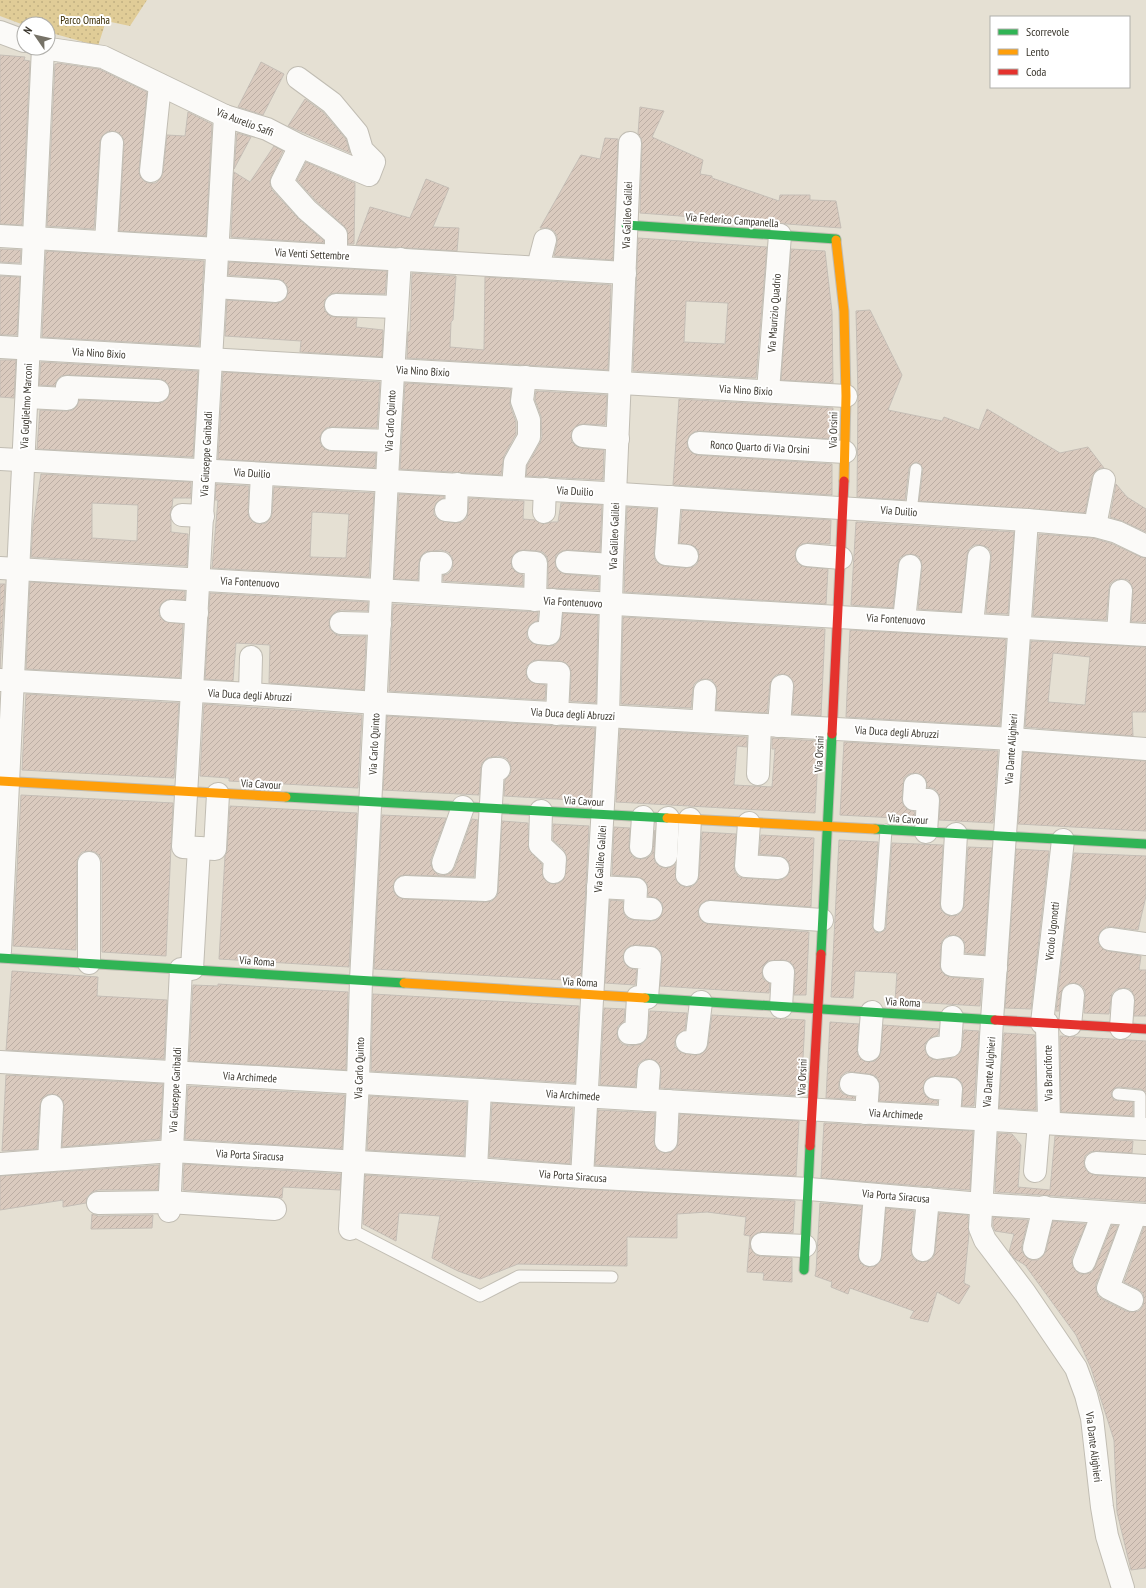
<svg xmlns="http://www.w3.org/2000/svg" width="1146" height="1588" viewBox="0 0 1146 1588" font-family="'PT Sans Narrow',sans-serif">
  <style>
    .grass { fill: url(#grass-dots) }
    .building { fill: url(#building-hatch); stroke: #c5beb6; fill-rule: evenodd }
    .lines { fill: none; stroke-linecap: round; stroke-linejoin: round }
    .lane-casing { stroke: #c1bdb3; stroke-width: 13 }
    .street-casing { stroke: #c1bdb3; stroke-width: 24 }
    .fast-casing { stroke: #c1bdb3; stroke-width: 11 }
    .slow-casing { stroke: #c1bdb3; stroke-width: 11 }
    .jam-casing { stroke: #c1bdb3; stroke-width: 11 }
    .lane { stroke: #fbfaf8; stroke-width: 11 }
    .street { stroke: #fbfaf8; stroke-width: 22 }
    .fast { stroke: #30b455; stroke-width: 9 }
    .slow { stroke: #ff9f0a; stroke-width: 9 }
    .jam { stroke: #e5322d; stroke-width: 9 }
    .labels { text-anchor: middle; stroke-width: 4; stroke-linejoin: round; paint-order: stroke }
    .park-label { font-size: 11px; fill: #382a00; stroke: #fff }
    .street-label { font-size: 11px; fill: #3a362d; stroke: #fff }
  </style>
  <defs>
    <pattern id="grass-dots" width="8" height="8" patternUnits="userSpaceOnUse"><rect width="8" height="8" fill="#e0cc97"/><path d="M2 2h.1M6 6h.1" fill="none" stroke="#c1b082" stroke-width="1.8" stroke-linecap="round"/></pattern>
    <pattern id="building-hatch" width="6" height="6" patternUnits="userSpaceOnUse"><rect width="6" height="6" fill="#dacabe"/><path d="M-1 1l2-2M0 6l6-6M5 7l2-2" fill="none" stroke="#bcaea4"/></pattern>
  </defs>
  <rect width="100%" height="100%" fill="#e5e0d3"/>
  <!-- grass -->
  <polygon class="grass" points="0,0 147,0 130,26 106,21 98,46 48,32 48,24 24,25 0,16"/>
  <!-- building -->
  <g class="building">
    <polygon points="0,55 25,57 24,60 30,61 22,225 0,224"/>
    <polygon points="261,62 284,74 263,115 238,107"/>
    <polygon points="57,63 99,69 147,92 139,170 140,176 144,181 149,183 156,183 161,178 163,172 167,135 185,136 188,112 212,124 206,236 119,231 124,144 123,138 119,133 112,131 107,132 102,136 100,142 94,229 47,226 55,64 57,64"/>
    <polygon points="305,99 323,112 346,139 350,153 288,126"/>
    <polygon points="640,107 664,111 652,137 703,160 700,174 712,176 712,178 779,201 780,195 810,195 810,200 836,201 841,228 640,213 642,144 641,138 638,134"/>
    <polygon points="237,133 251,137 234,169"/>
    <polygon points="605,138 618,139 613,260 554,256 557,243 557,236 554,231 548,228 540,228 581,155 600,159"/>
    <polygon points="274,146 283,151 271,177 270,184 272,190 298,218 324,241 324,243 231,237 234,172 250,182"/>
    <polygon points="306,162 355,183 354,244 348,244 347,230 344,226 316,201 297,180"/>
    <polygon points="426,179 449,188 433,227 459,228 457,251 356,245 370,207 410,218"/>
    <path d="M638,238L767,247L756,378L633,371ZM686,301L728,303L725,344L684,342Z"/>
    <polygon points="0,249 21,250 20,263 0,262"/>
    <polygon points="791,249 825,251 832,312 833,383 781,380"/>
    <polygon points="46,251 204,261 199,346 42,337"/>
    <polygon points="229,262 387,271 385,294 336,293 330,294 326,298 324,304 325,311 330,316 336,317 357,318 356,327 383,330 382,357 300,352 301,341 225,336 227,300 276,303 281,302 286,298 288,291 287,286 283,281 277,279 228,275"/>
    <polygon points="412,273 456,276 453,320 451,322 450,347 484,350 485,277 611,285 608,370 407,358 408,332 410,332"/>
    <polygon points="0,276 20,277 17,335 0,335"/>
    <polygon points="870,310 902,375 888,410 942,421 944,417 979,430 987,409 1060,453 1088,447 1104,468 1100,468 1095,472 1092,477 1085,513 919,501 923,469 920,464 916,462 911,465 909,468 905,500 857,497 858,396 856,311"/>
    <polygon points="0,360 16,360 14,398 0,397"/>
    <polygon points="41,362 198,371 193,457 37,449 40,410 66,411 73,410 77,406 79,400 158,403 163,402 168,398 170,391 169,386 165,381 159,379 68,375 61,376 57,380 55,386 39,385"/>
    <polygon points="223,372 380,382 377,428 332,427 326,428 322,432 320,438 321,445 325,449 331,451 376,453 375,468 218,459"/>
    <polygon points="405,383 511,389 510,405 516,422 516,434 504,456 501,475 400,469"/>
    <polygon points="536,391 607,395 605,425 584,424 578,425 573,429 571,435 572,442 576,446 582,448 604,450 603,480 526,476 527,466 540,443 542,437 541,416 535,400"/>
    <polygon points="679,399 833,408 833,439 700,431 694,432 689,436 687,443 688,448 692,453 698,455 832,464 832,495 673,485"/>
    <path d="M41,474L191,482V498H173L172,507L170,514L171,521V532L188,534L187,566L31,557L33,525ZM92,503L138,505L137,541L92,538Z"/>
    <path d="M216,484L249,486L248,511L249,517L253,522L259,524L266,523L271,518L272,513L274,487L374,493L369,577L212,568L218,500H215ZM312,512L349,514L346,558L310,557Z"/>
    <polygon points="1116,484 1127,497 1146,509 1146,532 1122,521 1110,517"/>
    <polygon points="399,494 444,496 444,498 441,499 436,503 434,509 434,515 439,520 455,523 462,522 467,518 468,511 469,498 524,501 523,519 535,520 543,524 552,522 558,522 561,503 602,505 600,552 568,550 562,551 556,555 555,562 556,567 560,572 566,574 599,577 599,590 548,588 548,563 547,557 543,552 537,551 524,550 518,551 513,555 511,561 512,568 516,572 523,575 523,586 443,581 443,575 448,574 452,570 453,563 452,557 448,552 441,550 425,552 421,556 419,563 418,580 394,579"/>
    <polygon points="627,507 657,509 654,553 655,560 659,564 664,566 686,568 692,567 697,564 699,557 698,550 694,546 679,543 682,510 831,520 830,544 808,543 802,544 797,548 795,554 796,561 800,565 806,567 828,569 826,604 624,592"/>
    <polygon points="856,522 1014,532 1008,614 986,613 991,558 991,552 987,547 980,545 974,545 969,549 967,555 961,612 918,609 922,567 921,561 918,556 911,554 905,555 900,558 898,564 893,608 851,605"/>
    <polygon points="1039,534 1093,538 1113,544 1141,557 1146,558 1146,622 1131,622 1133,592 1132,586 1128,580 1122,579 1115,580 1110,584 1109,590 1106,620 1033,616"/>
    <polygon points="30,582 185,591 185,600 166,600 161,604 159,610 160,617 164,621 183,624 180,678 26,669"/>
    <polygon points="0,584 5,584 0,668"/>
    <polygon points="210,593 368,602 368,611 341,610 335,612 331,616 329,622 330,629 335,634 341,636 366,636 364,690 269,683 270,645 236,643 233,681 205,679"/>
    <polygon points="393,604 538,612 538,621 534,622 529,626 527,632 527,638 532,643 548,646 555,645 559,641 561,635 563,613 598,615 596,703 570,701 571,674 570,668 566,663 560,661 538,660 532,661 527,666 526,672 527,678 531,682 546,685 545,700 389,691"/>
    <polygon points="623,617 825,629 821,716 792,714 794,687 793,681 789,676 783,674 776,675 772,679 770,685 767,713 716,710 717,692 716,686 712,680 705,679 699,680 694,684 693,690 691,708 621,704"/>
    <polygon points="850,630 1006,639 1000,726 846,717"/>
    <path d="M1031,641L1146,647V712H1132L1133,736L1025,727ZM1053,653L1090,657L1085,705L1048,702Z"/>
    <polygon points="26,694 179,703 174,778 22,770"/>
    <polygon points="204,704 362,715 358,788 229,781 229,778 200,776"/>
    <polygon points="387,716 595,728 591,801 504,796 505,780 510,775 511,769 510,763 506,758 499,756 487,758 482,763 481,768 479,795 383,790"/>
    <polygon points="620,729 747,737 747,747 737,746 734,785 772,787 775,749 772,749 772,738 819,741 815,813 616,802"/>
    <polygon points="844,742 998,751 993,823 939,820 940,801 939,795 935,789 927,787 926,780 922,775 916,773 909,774 904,778 902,798 903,804 907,809 915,812 914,819 840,815"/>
    <polygon points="1023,752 1146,761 1146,831 1018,824"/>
    <polygon points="21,795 173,803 166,956 102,952 102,863 100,856 95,852 89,851 82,852 78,857 77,863 76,950 13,946"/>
    <polygon points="230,806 357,813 349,967 219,959 225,856 227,850"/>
    <polygon points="382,815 446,818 431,859 431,865 434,871 438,875 445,875 451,873 455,867 472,819 478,820 474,877 405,875 400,876 395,880 393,887 394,892 398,897 405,899 486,902 492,901 497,896 498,891 502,821 528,823 529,850 542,864 543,877 547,882 553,884 559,883 564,879 567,860 564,850 553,840 553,824 589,826 581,981 374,969"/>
    <polygon points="614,827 630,828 629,846 630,852 634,858 641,859 647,858 652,854 655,830 654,855 655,862 659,866 665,868 671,867 675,864 676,880 680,885 686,887 693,886 697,882 699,876 702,832 736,834 734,866 735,872 739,877 745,878 777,880 783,879 788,875 790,869 789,863 785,858 779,856 759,854 761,835 814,838 811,907 711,900 705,901 700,905 698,912 699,917 703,922 709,924 809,932 806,995 794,995 795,973 794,967 790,962 783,960 768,961 763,966 762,972 763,979 770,983 769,993 660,986 662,959 661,952 657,948 651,946 636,945 630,946 625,950 623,957 624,962 628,967 637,970 635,985 605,983 610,900 623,901 624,914 628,919 634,920 650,921 656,920 661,916 663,909 662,903 658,899 648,896 647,884 643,879 637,877 612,875"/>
    <polygon points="839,840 878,842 872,925 875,932 879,933 885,930 886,927 892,843 943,845 940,904 941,910 945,914 951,916 958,915 962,911 964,905 968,847 992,848 984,955 965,953 964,941 960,937 954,935 947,936 942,941 941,946 940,965 941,970 945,975 951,977 982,980 980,1006 895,1001 897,973 855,971 853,998 831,997"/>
    <polygon points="1016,849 1049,851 1031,1009 1005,1008"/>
    <polygon points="1074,853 1146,856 1146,896 1138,930 1112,927 1106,927 1100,932 1098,938 1099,944 1103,949 1108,951 1141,956 1139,970 1146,970 1146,1016 1134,1016 1134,995 1130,989 1124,988 1117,989 1112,993 1109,1014 1084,1013 1085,996 1085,990 1081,985 1074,983 1068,984 1063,988 1061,994 1059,1011 1056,1011"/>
    <polygon points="12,971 98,977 97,996 167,1000 164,1059 6,1050"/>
    <polygon points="218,984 348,992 346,1070 189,1061 193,985 218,986"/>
    <polygon points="373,994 579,1006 575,1083 371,1071"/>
    <polygon points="604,1008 625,1009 624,1022 618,1026 617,1033 618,1039 622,1044 629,1046 642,1044 647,1039 648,1034 650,1011 687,1013 685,1030 677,1035 675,1041 675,1047 680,1052 695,1055 701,1054 706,1050 708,1045 712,1015 805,1020 801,1096 660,1088 661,1072 660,1066 656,1061 649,1059 643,1060 638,1064 637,1070 635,1087 600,1085"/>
    <polygon points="830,1022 859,1024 857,1049 858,1055 862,1060 868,1062 875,1061 879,1057 881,1051 883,1025 939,1029 938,1035 929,1039 925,1044 925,1050 928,1056 932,1059 939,1060 952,1058 961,1052 964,1030 979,1031 974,1106 962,1106 963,1090 962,1083 958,1079 952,1077 936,1076 930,1077 925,1081 923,1088 924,1094 928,1098 938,1101 937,1104 879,1101 880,1087 879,1081 876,1076 869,1074 852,1072 846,1072 841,1076 839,1083 839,1089 843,1094 855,1097 854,1099 826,1098"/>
    <polygon points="1004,1033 1035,1035 1036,1110 999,1108"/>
    <polygon points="1060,1036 1146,1041 1146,1092 1141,1089 1119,1087 1115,1088 1111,1093 1112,1097 1114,1100 1133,1102 1133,1116 1061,1112"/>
    <polygon points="6,1075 163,1084 160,1139 62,1147 64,1106 63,1101 59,1096 52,1094 47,1095 42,1099 40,1105 37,1149 2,1151"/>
    <polygon points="188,1086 345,1095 342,1149 185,1139"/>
    <polygon points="370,1096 467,1102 464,1156 367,1150"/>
    <polygon points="492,1103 573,1108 570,1164 489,1157"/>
    <polygon points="598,1110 655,1113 654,1140 655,1146 659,1151 665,1153 671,1152 677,1147 678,1142 680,1114 799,1121 796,1176 595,1165"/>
    <polygon points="824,1123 973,1131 970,1190 821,1178"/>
    <polygon points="998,1133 1012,1134 1021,1145 1018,1187 1050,1190 1055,1136 1133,1141 1132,1153 1097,1151 1090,1152 1085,1156 1084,1163 1085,1168 1089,1173 1095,1175 1146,1178 1146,1202 995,1192"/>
    <polygon points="184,1164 341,1174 340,1190 283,1187 282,1198 276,1197 183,1190"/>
    <polygon points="159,1165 158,1190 98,1190 92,1192 87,1197 86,1203 63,1207 63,1200 0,1210 0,1176"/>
    <polygon points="365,1175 581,1189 795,1201 793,1233 763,1232 757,1233 752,1237 750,1243 751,1249 756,1255 761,1256 792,1258 792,1282 763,1280 764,1273 747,1272 750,1236 744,1235 746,1217 707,1212 677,1214 677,1238 627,1237 627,1266 518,1264 480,1279 458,1271 432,1258 440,1216 399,1213 396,1241 363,1224"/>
    <polygon points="820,1203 862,1206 858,1254 859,1260 863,1265 869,1267 875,1266 880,1262 882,1256 886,1208 914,1211 911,1249 912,1256 915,1260 922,1262 928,1261 933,1258 935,1252 939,1213 968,1215 969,1234 964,1283 970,1286 959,1304 937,1292 928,1322 910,1318 914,1311 850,1288 848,1294 831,1287 832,1282 815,1276 816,1271"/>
    <polygon points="92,1214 98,1216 153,1215 152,1228 91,1229"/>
    <polygon points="993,1217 1028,1220 1022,1245 1022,1251 1026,1257 1031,1260 1038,1260 1043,1256 1046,1251 1053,1221 1086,1224 1072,1257 1072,1264 1075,1270 1080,1274 1086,1274 1092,1272 1095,1267 1112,1225 1118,1226 1096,1284 1096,1290 1098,1296 1102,1299 1126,1311 1132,1312 1139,1311 1143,1306 1144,1299 1143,1293 1138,1289 1124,1282 1144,1227 1146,1227 1146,1568 1131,1570 1117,1512 1114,1440 1091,1368 1076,1335 1025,1265 1015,1259 1009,1252 1014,1234 995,1231 993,1226"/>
  </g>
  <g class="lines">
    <defs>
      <g id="lane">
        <polyline points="0,269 33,271"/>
        <polyline points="911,512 916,469"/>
        <polyline points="879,926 886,830"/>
        <polyline points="1118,1094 1140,1096 1140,1129"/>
        <polyline points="350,1229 480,1296 519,1276 612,1277"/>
      </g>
      <g id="street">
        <polyline points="0,32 24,41"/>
        <polyline points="43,48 103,57 225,116 267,129 300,146 369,175 374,162 362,150 357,133 332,103 298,78"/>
        <polyline points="300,146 282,182 307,210 336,235 336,255"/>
        <polyline points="151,171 160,85"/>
        <polyline points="0,236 625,273"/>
        <polyline points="106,242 112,143"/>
        <polyline points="538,267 545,240"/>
        <polyline points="215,287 276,291"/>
        <polyline points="336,305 397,307"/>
        <polyline points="0,347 846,396"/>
        <polyline points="768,391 780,235"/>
        <polyline points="27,397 67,399 67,387 158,391"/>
        <polyline points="583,436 618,439"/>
        <polyline points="332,439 389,441"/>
        <polyline points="699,443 845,452"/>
        <polyline points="0,459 605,493 1027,520 1095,526 1117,532 1146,546"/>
        <polyline points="513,487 515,462 529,437 529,420 522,401 525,377"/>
        <polyline points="670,497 666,554 687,556"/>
        <polyline points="446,510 456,511 457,484"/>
        <polyline points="260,512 262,474"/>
        <polyline points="544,512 545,489"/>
        <polyline points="182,515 203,516"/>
        <polyline points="1027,520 992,1020 980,1228 985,1240 1025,1293 1076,1368 1086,1395 1092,1418 1102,1507 1107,1536 1123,1588"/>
        <polyline points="1095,526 1104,480"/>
        <polyline points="807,555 841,558"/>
        <polyline points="523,562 536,563 535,600"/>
        <polyline points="567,562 612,565"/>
        <polyline points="0,568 1146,635"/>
        <polyline points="430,593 431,563 441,563"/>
        <polyline points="171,611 197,613"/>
        <polyline points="904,620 910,566"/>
        <polyline points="341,623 380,624"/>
        <polyline points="972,624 979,557"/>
        <polyline points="539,633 549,634 552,600"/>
        <polyline points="1118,633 1121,591"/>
        <polyline points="538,672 559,673 557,714"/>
        <polyline points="0,680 250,694 376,703 1012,739 1146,749"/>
        <polyline points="250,694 251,657"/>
        <polyline points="703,721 705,691"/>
        <polyline points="779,726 782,686"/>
        <polyline points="758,774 760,725"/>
        <polyline points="915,785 914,799 928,800 926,832"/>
        <polyline points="218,794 215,849 183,847 225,116"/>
        <polyline points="541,811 540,845 555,859 554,872"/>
        <polyline points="749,823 746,866 778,868"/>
        <polyline points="641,847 643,817"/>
        <polyline points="666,856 668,818"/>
        <polyline points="89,863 89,963"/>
        <polyline points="443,863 463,807"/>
        <polyline points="687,875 690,819"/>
        <polyline points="405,887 486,890 493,769 499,769"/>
        <polyline points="598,887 636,889 635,908 651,909"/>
        <polyline points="952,904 956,834"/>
        <polyline points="710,912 822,920"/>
        <polyline points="1110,939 1146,944"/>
        <polyline points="953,947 952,965 996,968"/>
        <polyline points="0,951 43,48"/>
        <polyline points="635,957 650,958 647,998"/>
        <polyline points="192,969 199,848"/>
        <polyline points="774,972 783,972 781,1007"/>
        <polyline points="1042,1023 1063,840"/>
        <polyline points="1047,1023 1049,1123"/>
        <polyline points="1070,1025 1073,995"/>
        <polyline points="1121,1028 1123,1000"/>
        <polyline points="629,1033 636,1033 638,997"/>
        <polyline points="687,1042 696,1043 701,1002"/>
        <polyline points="937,1048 950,1046 952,1017"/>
        <polyline points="869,1050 872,1012"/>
        <polyline points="0,1062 1146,1129"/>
        <polyline points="851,1084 868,1086 866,1113"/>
        <polyline points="935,1088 951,1089 949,1117"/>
        <polyline points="647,1100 649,1071"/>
        <polyline points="666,1141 668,1101"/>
        <polyline points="49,1160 52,1106"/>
        <polyline points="1096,1163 1146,1166"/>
        <polyline points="0,1164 172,1151 476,1169 582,1177 809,1189 981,1204 1146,1215"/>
        <polyline points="476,1169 480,1090"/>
        <polyline points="1035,1171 1039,1123"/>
        <polyline points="582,1177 608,716 612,565 630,143"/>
        <polyline points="98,1203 169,1202 275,1209"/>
        <polyline points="169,1211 181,969"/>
        <polyline points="350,1229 358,1083 361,980 389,441 400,259"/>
        <polyline points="762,1244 805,1246"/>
        <polyline points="1034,1248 1044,1207"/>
        <polyline points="923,1250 928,1199"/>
        <polyline points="870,1255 875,1195"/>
        <polyline points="1084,1262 1103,1213"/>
        <polyline points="1132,1300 1108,1288 1135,1215"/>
      </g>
      <g id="fast">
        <polyline points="626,225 836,239 836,240"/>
        <polyline points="286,797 667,818"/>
        <polyline points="875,829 1146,844"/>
        <polyline points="821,954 832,734"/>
        <polyline points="0,958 404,983"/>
        <polyline points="645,998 995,1020"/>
        <polyline points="804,1270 810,1146"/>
      </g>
      <g id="slow">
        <polyline points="836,240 844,311 846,396 844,481"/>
        <polyline points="0,781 286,797"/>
        <polyline points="667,818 875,829"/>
        <polyline points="404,983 645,998"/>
      </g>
      <g id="jam">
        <polyline points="832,734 844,481"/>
        <polyline points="995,1020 1146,1029"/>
        <polyline points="810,1146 821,954"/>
      </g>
    </defs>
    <!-- lane casing -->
    <use href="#lane" class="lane-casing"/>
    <!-- street casing -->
    <use href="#street" class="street-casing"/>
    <!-- fast casing -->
    <use href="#fast" class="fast-casing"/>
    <!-- slow casing -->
    <use href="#slow" class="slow-casing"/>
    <!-- jam casing -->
    <use href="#jam" class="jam-casing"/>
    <!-- lane -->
    <use href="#lane" class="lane"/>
    <!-- street -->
    <use href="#street" class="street"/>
    <!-- fast -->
    <use href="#fast" class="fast"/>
    <!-- slow -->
    <use href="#slow" class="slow"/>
    <!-- jam -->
    <use href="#jam" class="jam"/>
  </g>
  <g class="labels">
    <!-- park labels -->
    <g class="park-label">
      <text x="85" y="24">Parco Omaha</text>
    </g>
    <!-- street labels -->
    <g class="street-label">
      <text transform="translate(245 122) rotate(21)" y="4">Via Aurelio Saffi</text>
      <text transform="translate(627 215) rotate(-88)" y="4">Via Galileo Galilei</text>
      <text transform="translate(732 220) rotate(4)" y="4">Via Federico Campanella</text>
      <text transform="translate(312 254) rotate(3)" y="4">Via Venti Settembre</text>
      <text transform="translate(774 313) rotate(-86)" y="4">Via Maurizio Quadrio</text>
      <text transform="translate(99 353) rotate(3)" y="4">Via Nino Bixio</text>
      <text transform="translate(423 371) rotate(3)" y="4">Via Nino Bixio</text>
      <text transform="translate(746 390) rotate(3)" y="4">Via Nino Bixio</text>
      <text transform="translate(26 406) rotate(-87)" y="4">Via Guglielmo Marconi</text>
      <text transform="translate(390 421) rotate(-87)" y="4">Via Carlo Quinto</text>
      <text transform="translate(833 430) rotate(-89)" y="4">Via Orsini</text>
      <text transform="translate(760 447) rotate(3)" y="4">Ronco Quarto di Via Orsini</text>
      <text transform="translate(206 454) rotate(-87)" y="4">Via Giuseppe Garibaldi</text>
      <text transform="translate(252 473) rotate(3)" y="4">Via Duilio</text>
      <text transform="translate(575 491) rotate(3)" y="4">Via Duilio</text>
      <text transform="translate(899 511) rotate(4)" y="4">Via Duilio</text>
      <text transform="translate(614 536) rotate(-88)" y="4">Via Galileo Galilei</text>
      <text transform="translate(250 582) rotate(3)" y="4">Via Fontenuovo</text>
      <text transform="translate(573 602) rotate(3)" y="4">Via Fontenuovo</text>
      <text transform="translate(896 619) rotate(3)" y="4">Via Fontenuovo</text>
      <text transform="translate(250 695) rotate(3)" y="4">Via Duca degli Abruzzi</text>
      <text transform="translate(573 714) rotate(3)" y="4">Via Duca degli Abruzzi</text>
      <text transform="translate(897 732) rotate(3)" y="4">Via Duca degli Abruzzi</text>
      <text transform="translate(374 744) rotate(-87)" y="4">Via Carlo Quinto</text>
      <text transform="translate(1011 749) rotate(-86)" y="4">Via Dante Alighieri</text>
      <text transform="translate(819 754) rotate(-88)" y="4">Via Orsini</text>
      <text transform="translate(261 784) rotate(3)" y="4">Via Cavour</text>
      <text transform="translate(584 801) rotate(3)" y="4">Via Cavour</text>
      <text transform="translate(908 819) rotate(3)" y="4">Via Cavour</text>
      <text transform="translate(600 859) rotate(-86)" y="4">Via Galileo Galilei</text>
      <text transform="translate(1052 931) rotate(-84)" y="4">Vicolo Ugonotti</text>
      <text transform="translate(257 961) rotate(4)" y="4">Via Roma</text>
      <text transform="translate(580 982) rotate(3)" y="4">Via Roma</text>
      <text transform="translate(903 1002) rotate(3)" y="4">Via Roma</text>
      <text transform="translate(359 1068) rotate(-88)" y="4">Via Carlo Quinto</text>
      <text transform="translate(989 1072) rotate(-86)" y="4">Via Dante Alighieri</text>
      <text transform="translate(1048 1073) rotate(-91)" y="4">Via Branciforte</text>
      <text transform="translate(250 1077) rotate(3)" y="4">Via Archimede</text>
      <text transform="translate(802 1077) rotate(-88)" y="4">Via Orsini</text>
      <text transform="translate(175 1090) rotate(-87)" y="4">Via Giuseppe Garibaldi</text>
      <text transform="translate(573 1095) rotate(3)" y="4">Via Archimede</text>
      <text transform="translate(896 1114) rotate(3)" y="4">Via Archimede</text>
      <text transform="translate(250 1155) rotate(3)" y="4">Via Porta Siracusa</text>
      <text transform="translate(573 1176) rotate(4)" y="4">Via Porta Siracusa</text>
      <text transform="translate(896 1196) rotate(5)" y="4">Via Porta Siracusa</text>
      <text transform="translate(1094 1447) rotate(83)" y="4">Via Dante Alighieri</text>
    </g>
  </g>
  <!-- legend -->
  <rect x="990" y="16" width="140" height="72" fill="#ffffff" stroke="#b0afab"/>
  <rect x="998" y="29" width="20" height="6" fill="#30b455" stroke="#b0afab"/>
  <text x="1026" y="36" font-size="12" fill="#3a362d">Scorrevole</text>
  <rect x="998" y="49" width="20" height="6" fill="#ff9f0a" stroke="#b0afab"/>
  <text x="1026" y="56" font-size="12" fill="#3a362d">Lento</text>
  <rect x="998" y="69" width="20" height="6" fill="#e5322d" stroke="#b0afab"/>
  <text x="1026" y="76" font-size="12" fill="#3a362d">Coda</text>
  <!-- north arrow -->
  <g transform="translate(36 36) rotate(304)"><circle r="19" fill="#ffffff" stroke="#b0afab"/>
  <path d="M0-3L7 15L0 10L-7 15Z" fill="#767267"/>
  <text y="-6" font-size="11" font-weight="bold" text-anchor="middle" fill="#3a362d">N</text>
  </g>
</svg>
